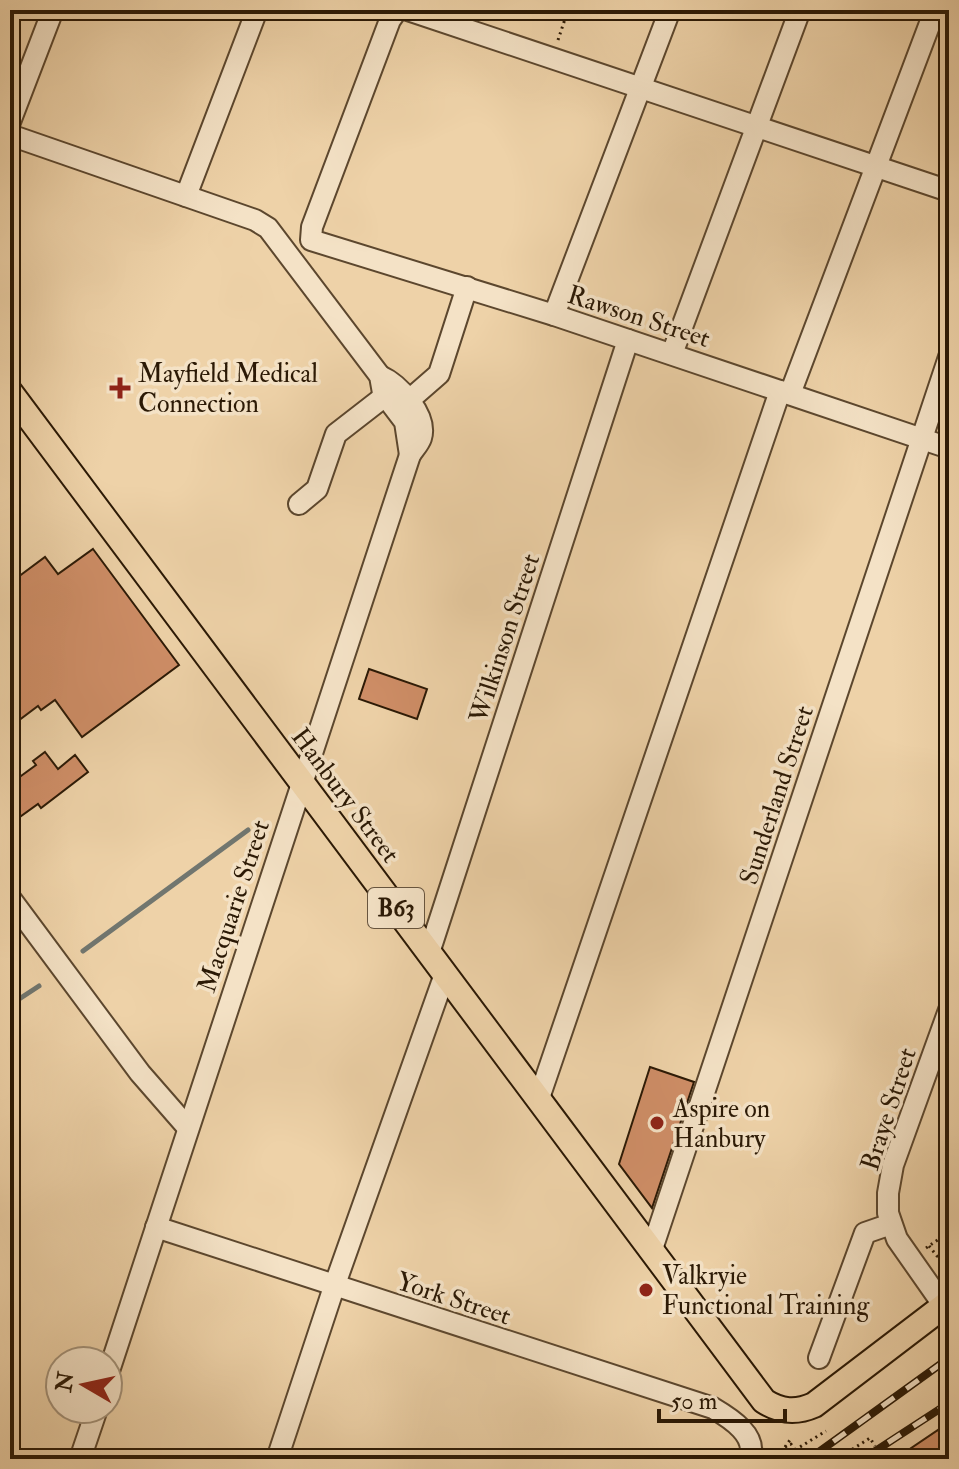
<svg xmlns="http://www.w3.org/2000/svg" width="959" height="1469" viewBox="0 0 959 1469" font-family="'IM FELL Double Pica',serif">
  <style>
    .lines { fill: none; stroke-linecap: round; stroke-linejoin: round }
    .stream { stroke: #71766f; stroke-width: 5 }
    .building { fill: #cf8e67; stroke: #2b1905; stroke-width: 2 }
    .minor-casing { stroke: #5c472e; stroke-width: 24 }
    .major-casing { stroke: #2b1905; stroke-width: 28 }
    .path { stroke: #2b1905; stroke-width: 3; stroke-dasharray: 2 4; stroke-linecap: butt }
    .minor { stroke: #f4e2c6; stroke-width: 20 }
    .major { stroke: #eed2a8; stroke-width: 24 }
    .rail-casing { stroke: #2b1905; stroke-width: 8 }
    .rail { stroke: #f4e2c6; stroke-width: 5; stroke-dasharray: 15; stroke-linecap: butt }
    .poi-dot { fill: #8f2418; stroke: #f4e2c6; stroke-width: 3 }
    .labels { text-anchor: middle; stroke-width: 7; stroke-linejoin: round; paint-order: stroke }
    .shield { fill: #f4e2c6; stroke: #67553f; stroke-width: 2 }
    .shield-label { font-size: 24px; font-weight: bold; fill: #2b1905 }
    .street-label { font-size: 26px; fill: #2b1905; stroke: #f4e2c6 }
    .poi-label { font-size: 26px; fill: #2b1905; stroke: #f4e2c6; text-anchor: start }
  </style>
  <rect width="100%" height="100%" fill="#eed2a8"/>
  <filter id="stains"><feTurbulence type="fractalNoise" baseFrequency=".0025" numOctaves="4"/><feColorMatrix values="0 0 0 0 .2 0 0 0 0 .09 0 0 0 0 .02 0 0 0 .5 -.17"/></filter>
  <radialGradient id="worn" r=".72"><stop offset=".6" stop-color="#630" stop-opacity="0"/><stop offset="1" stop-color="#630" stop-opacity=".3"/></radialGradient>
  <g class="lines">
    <!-- stream -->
    <g class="stream">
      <polyline points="83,951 248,830"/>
      <polyline points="10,1005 39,986"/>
    </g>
  </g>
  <!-- building -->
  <g class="building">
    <polygon points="93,549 179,665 82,737 55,700 41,710 38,706 10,727 10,583 45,557 58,574"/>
    <polygon points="369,669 427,689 417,719 359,699"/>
    <polygon points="45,752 58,769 75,755 88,772 41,808 38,804 10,824 10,784 36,765 33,761"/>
    <polygon points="650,1067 694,1082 652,1208 619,1164"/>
    <polygon points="938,1430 948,1445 927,1459 895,1459"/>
  </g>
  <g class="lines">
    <defs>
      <g id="minor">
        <polyline points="397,10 390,20 312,227 311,240 554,315 949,448"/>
        <polyline points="408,10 949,191"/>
        <polyline points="10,122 53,10"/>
        <polyline points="10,135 255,220 268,228 380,376 383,393 405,422 410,455"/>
        <polyline points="186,196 257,10"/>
        <polyline points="554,315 670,10"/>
        <polyline points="672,354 800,10"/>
        <polyline points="790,394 935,10"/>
        <polyline points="400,408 439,374 467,287"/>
        <polyline points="299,504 317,489 336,434 385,396"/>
        <polyline points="10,898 140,1073 188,1128"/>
        <polyline points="429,953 628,340"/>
        <polyline points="539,1098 780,391"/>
        <path d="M156,1227L713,1408C730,1418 759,1436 749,1459"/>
        <polyline points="652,1249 949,357"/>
        <polyline points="944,1306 897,1239 888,1213 888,1193 893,1165 949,1010"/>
        <polyline points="819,1358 865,1233 891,1224"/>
        <path d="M108,1374L410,455C413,450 419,444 421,438C428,416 399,384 380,376"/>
        <polyline points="10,1458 13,1459"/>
        <polyline points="80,1459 97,1409"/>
        <polyline points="277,1459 334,1287 445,974"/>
      </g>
      <path id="major" d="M10,392L764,1401C781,1412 796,1413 814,1405L949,1302"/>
    </defs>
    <!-- minor casing -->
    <use href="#minor" class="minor-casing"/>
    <!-- major casing -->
    <use href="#major" class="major-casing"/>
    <!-- path -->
    <g class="path">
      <polyline points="558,40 568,10"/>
      <polyline points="929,1246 937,1256 949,1263"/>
      <polyline points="926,1248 949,1232"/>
      <polyline points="785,1447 791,1444 801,1459"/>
      <polyline points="785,1447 790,1440"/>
      <polyline points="795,1450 826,1431"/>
      <polyline points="837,1459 870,1438 875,1446"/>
      <polyline points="843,1459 858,1451"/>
    </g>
    <!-- minor -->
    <use href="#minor" class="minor"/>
    <!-- major -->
    <use href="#major" class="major"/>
    <defs>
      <g id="rail">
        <polyline points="809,1459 949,1358"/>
        <polyline points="863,1459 949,1403"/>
      </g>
    </defs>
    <!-- rail casing -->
    <use href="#rail" class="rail-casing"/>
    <!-- rail -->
    <use href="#rail" class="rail"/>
  </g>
  <!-- markers -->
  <g class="poi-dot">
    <path d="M116 376h8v8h8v8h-8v8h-8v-8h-8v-8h8z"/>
    <circle cx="657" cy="1123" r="8"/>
    <circle cx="646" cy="1290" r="8"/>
  </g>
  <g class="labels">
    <!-- shield labels -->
    <rect class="shield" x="368" y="888" width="56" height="40" rx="6"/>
    <g class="shield-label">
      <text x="396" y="916">B63</text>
    </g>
    <!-- street labels -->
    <g class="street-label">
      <text transform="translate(639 316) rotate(18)" y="9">Rawson Street</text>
      <text transform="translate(504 638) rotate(-72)" y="9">Wilkinson Street</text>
      <text transform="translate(346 795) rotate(53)" y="9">Hanbury Street</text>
      <text transform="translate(776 795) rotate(-72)" y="9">Sunderland Street</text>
      <text transform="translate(233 906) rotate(-72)" y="9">Macquarie Street</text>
      <text transform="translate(888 1109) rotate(-72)" y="9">Braye Street</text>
      <text transform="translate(454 1298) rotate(18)" y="9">York Street</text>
    </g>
    <!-- poi labels -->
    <g class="poi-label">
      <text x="138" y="382">Mayfield Medical<tspan x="138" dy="30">Connection</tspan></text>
      <text x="673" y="1117">Aspire on<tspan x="673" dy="30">Hanbury</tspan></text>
      <text x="662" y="1284">Valkryie<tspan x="662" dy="30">Functional Training</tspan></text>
    </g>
  </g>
  <!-- margin -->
  <rect width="959" height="1469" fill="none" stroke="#eed2a8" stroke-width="40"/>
  <rect x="12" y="12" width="935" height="1445" fill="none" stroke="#2b1905" stroke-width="4"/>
  <rect x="20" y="20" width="919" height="1429" fill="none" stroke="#2b1905" stroke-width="2"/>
  <!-- north arrow -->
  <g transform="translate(84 1385) rotate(279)"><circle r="38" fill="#f4e2c6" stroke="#a49279" stroke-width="2"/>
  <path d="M0-6L14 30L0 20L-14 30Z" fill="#8f2418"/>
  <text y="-12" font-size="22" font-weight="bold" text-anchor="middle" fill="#2b1905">N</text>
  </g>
  <!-- scale -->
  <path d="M659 1409v12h126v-12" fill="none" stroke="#2b1905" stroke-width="4"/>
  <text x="671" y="1409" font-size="24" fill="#2b1905" stroke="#f4e2c6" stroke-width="6" paint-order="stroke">50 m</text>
  <rect width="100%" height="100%" filter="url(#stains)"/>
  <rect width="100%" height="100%" fill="url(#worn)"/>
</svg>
